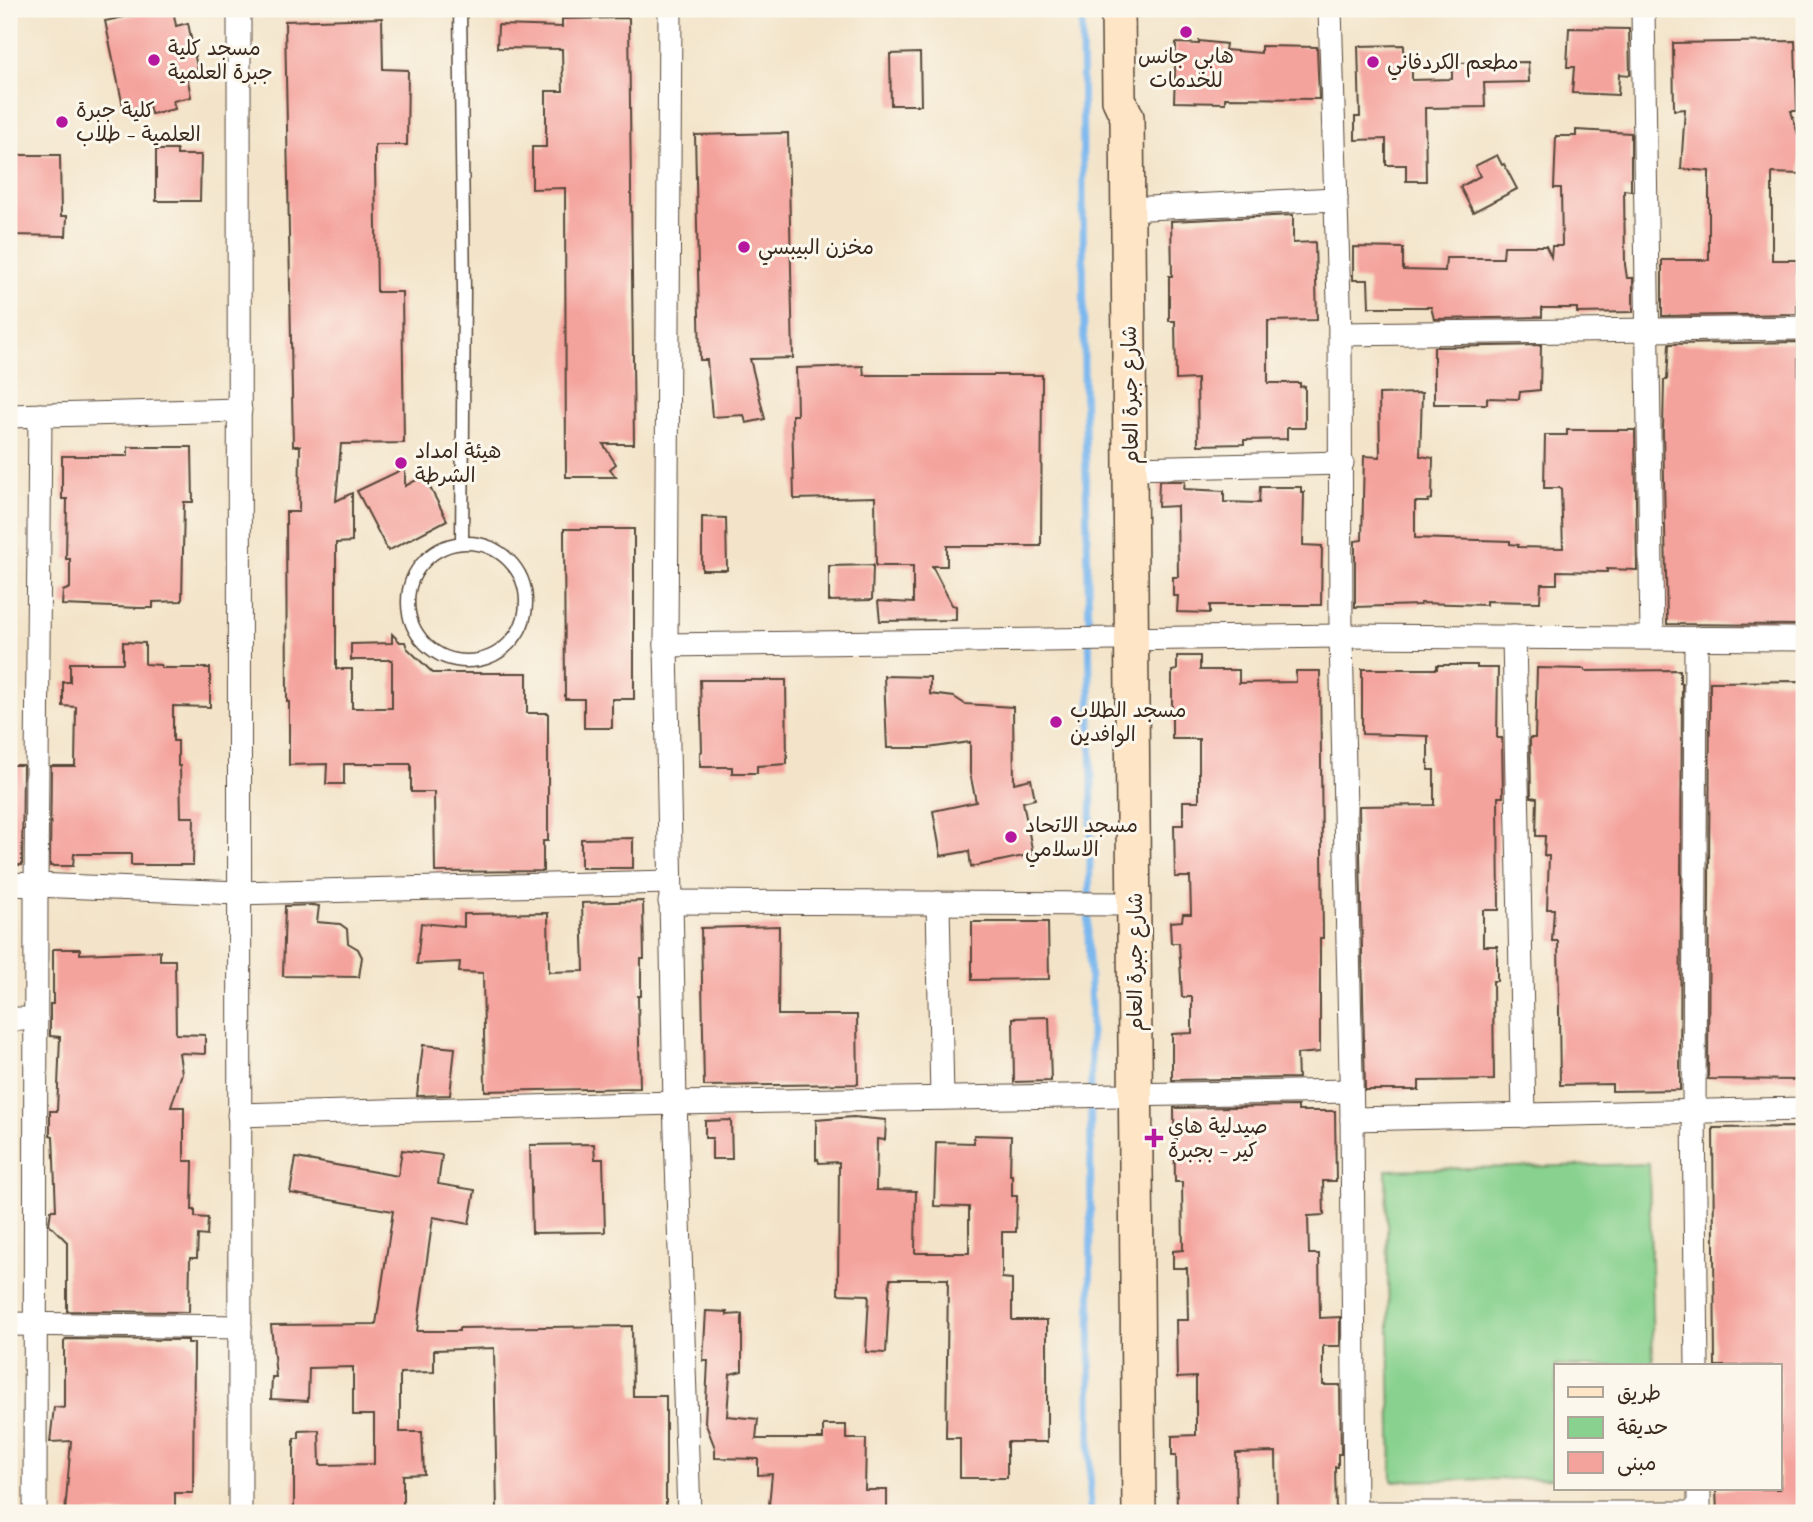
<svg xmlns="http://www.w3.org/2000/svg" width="1813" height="1522" viewBox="0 0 1813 1522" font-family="Mynerve,'Playpen Sans Arabic',sans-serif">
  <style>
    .green { fill: #88d18e; stroke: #627e56; stroke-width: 2 }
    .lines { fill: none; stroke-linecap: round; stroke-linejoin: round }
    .stream { stroke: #7bb8ee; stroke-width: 7 }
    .building { fill: #f4a29c }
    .lane-casing { stroke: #574638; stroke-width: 15 }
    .street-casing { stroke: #574638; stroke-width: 25 }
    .secondary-casing { stroke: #574638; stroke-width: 36 }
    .lane { stroke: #fff; stroke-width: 12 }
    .street { stroke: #fff; stroke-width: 23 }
    .secondary { stroke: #fde5c5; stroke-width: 33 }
    .poi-dot { fill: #b5179e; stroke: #fbf7ec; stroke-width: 2.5 }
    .labels { text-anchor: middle; stroke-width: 6; stroke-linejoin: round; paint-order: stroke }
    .poi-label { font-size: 21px; fill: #3b2a1e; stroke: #fbf7ec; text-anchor: start }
    .street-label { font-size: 21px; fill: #3b2a1e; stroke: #fbf7ec }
  </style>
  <rect width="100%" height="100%" fill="#fbf7ec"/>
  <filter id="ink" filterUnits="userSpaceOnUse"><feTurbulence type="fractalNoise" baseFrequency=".0143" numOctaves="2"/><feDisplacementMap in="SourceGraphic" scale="14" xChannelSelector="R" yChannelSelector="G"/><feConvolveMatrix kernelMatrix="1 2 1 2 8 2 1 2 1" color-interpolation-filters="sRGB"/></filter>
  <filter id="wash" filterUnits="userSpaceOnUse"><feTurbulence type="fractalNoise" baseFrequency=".00686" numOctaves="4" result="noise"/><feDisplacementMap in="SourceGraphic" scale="28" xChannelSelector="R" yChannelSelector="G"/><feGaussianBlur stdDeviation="1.57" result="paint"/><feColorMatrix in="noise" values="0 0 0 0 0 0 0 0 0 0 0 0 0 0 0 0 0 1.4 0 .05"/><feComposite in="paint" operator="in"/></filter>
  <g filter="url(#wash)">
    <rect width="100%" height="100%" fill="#f3e4c9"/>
    <!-- green -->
    <polygon class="green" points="1649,1164 1653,1366 1556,1366 1556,1478 1392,1481 1386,1170"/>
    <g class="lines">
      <!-- stream -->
      <polyline class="stream" points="1082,9 1084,369 1092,786 1088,937 1091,1011 1090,1513"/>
    </g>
    <g id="blocks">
      <!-- building -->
      <g class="building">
        <polygon points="163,9 173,9 176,26 188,23 198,72 187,75 191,97 173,101 175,109 151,114 149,105 124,111 105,21"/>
        <polygon points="382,18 383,69 408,70 407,145 375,145 375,165 377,292 402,292 404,443 341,444 336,501 352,493 352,542 336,543 336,669 352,669 352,708 392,708 392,660 351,660 351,644 392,643 392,634 400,642 405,642 407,648 433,673 527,673 527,713 548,713 548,841 543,841 543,871 435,872 434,792 411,792 411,764 344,764 344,784 326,784 327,764 289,765 289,702 287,702 286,512 299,512 300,446 293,446 285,21"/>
        <polygon points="629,18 634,444 603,444 616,464 610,469 616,477 566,477 565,188 532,189 532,147 546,147 546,91 563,91 562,49 497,48 498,25 562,27 562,19"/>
        <polygon points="1569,28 1629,29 1630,75 1619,74 1618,95 1572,93 1574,67 1567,67"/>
        <polygon points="1199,41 1226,44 1225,50 1261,53 1261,46 1317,47 1319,99 1225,98 1225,103 1174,102 1176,43 1199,44"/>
        <polygon points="1795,41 1797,111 1791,111 1800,141 1800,174 1772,173 1772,260 1797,260 1797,314 1662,316 1662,260 1709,260 1709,171 1681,169 1685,109 1674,110 1673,43"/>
        <polygon points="1404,45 1404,60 1412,60 1412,80 1452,79 1452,63 1528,62 1529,82 1484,83 1485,107 1425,108 1426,181 1406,181 1406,165 1386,165 1386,139 1355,140 1355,117 1360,117 1358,46"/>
        <polygon points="920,53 921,105 891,105 890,54"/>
        <polygon points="1576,130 1631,133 1631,191 1624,190 1625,265 1627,278 1633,278 1633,312 1577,313 1577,308 1542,308 1542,317 1434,319 1431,307 1369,307 1368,280 1353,280 1353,247 1403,248 1403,270 1445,271 1446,258 1503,258 1504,246 1546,246 1551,257 1552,246 1562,246 1561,188 1554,188 1556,136 1576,136"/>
        <polygon points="788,133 793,358 750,359 765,419 746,423 744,415 712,417 707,360 700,360 695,135"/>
        <polygon points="156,150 177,150 177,155 201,155 200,201 156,201"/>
        <polygon points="12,155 60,155 61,216 67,216 66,236 12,235"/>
        <polygon points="1497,155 1502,165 1504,164 1517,189 1473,212 1460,187 1480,176 1475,166"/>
        <polygon points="1293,215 1293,243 1315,242 1317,320 1268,321 1268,383 1300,383 1300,387 1305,386 1305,428 1287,428 1287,439 1244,440 1244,444 1198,445 1197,379 1176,380 1175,321 1169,321 1169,276 1172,276 1171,221"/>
        <polygon points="1798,342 1802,625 1667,624 1663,430 1664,380 1667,380 1669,344"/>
        <polygon points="1541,345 1540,390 1520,392 1519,399 1487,398 1487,404 1434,404 1434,347"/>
        <polygon points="863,366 864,375 1042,375 1041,546 947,546 947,566 932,566 952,605 956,606 956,620 880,621 878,601 913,603 913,566 876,566 875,497 794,499 792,415 797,415 796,368"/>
        <polygon points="1422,393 1420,456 1433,458 1432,499 1428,500 1428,502 1415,502 1415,538 1510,541 1510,544 1518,545 1518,547 1563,548 1561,488 1544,488 1545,435 1567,435 1567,430 1635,430 1637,570 1607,569 1607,572 1557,571 1557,584 1541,584 1540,602 1486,601 1486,605 1420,603 1420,605 1355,607 1355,541 1362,540 1364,456 1380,457 1379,394"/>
        <polygon points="128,447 192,447 193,502 184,502 182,601 153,602 153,608 140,608 62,605 63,591 70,588 70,559 66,559 67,499 62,499 62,456 128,456"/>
        <polygon points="405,468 405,486 424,476 447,520 388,551 357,491"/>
        <polygon points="1159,481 1185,481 1184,489 1224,491 1224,502 1259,503 1260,487 1301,487 1301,492 1304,492 1303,545 1322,546 1321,605 1210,605 1210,613 1177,612 1178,596 1173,596 1173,577 1178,577 1177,506 1158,507"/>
        <polygon points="702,517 726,518 727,570 702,570"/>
        <polygon points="564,529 634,529 634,699 612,699 612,728 584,728 584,699 565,699"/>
        <polygon points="873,565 872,600 829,601 829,566"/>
        <polygon points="123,642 145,643 145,664 161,665 161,668 210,668 210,707 173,706 173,741 178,741 178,766 180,766 181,817 194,817 193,865 131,865 131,854 74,854 73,866 50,866 51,766 75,766 76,707 63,706 63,682 70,682 70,663 123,663"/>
        <polygon points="1177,656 1200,656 1200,670 1239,670 1239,683 1296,682 1296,671 1320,671 1323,938 1320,938 1320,1052 1297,1054 1298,1078 1172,1080 1172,1034 1192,1033 1192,997 1182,997 1179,943 1171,943 1170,922 1182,921 1183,914 1191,914 1190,877 1175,877 1174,825 1183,825 1183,801 1199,801 1199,739 1172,739 1172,671 1177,670"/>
        <polygon points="1437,665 1477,665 1477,668 1498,668 1497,738 1502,738 1503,797 1498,797 1499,910 1483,910 1483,946 1497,946 1497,981 1493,981 1494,1080 1419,1081 1419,1090 1365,1090 1359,806 1434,805 1434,770 1428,770 1428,736 1362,734 1362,669 1437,669"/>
        <polygon points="1537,668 1585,669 1585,671 1680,670 1680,683 1682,683 1680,1090 1612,1091 1612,1084 1560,1085 1558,941 1552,941 1554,909 1547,909 1549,856 1544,856 1545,836 1536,836 1537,798 1531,797 1530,738 1535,738"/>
        <polygon points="884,676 930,677 930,694 954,697 965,704 1013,707 1014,783 1031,779 1035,799 1023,802 1033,854 971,867 969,851 941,856 933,811 976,802 970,773 970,742 928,748 887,748"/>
        <polygon points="700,680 786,680 787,764 757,766 757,773 732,773 732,767 700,767 700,753 702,751"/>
        <polygon points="1804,681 1804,1080 1708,1079 1710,682"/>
        <polygon points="9,765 23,765 22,865 9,865"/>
        <polygon points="633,838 633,868 581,868 581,839"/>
        <polygon points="643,901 644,959 641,959 641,996 638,996 640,1088 485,1091 483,973 459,972 460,962 417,964 421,923 464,927 464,914 548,913 549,972 584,971 582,903"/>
        <polygon points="313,905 319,906 317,922 340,924 347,929 348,943 358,949 362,957 359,977 283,976 285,906"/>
        <polygon points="972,922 1048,922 1049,979 972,980"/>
        <polygon points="779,926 778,1015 857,1015 858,1084 704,1086 701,928"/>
        <polygon points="53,949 80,949 80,954 160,951 160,960 175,960 176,1034 205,1035 205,1054 179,1053 182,1073 171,1107 184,1107 184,1161 193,1161 192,1210 195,1210 195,1217 208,1218 207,1236 198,1235 197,1258 190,1258 189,1312 67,1311 67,1242 49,1224 51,1210 56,1210 53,1136 50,1135 50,1111 57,1111 60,1037 50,1036 50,1004 53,1004"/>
        <polygon points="1049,1017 1051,1081 1014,1082 1013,1018"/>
        <polygon points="423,1045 455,1048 450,1095 417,1096"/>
        <polygon points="1298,1106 1298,1111 1335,1111 1336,1181 1323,1181 1324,1215 1308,1216 1309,1254 1319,1254 1320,1318 1340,1317 1340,1346 1323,1346 1323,1385 1340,1385 1341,1454 1338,1454 1338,1467 1335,1467 1336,1513 1277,1513 1276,1452 1236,1453 1237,1513 1177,1513 1176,1455 1172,1455 1172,1436 1196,1435 1196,1377 1177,1378 1176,1320 1188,1320 1187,1268 1173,1268 1173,1251 1183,1250 1182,1182 1175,1182 1174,1108"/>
        <polygon points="853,1117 886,1120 885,1140 877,1139 876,1190 916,1191 915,1253 969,1253 969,1207 934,1206 936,1142 974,1143 974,1135 1011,1136 1010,1175 1012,1175 1012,1196 1017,1196 1016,1232 1002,1232 1002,1278 1012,1279 1012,1320 1047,1320 1047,1442 1007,1442 1007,1478 960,1478 960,1438 946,1438 948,1279 890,1279 886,1353 866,1352 869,1295 838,1294 839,1162 819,1163 818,1159 816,1160 816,1120"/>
        <polygon points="731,1120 732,1159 712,1159 712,1138 705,1138 705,1121"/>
        <polygon points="1804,1127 1804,1513 1717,1513 1716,1489 1780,1489 1780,1366 1715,1366 1713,1128"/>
        <polygon points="594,1144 595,1159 603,1159 605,1232 532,1233 530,1145"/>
        <polygon points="402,1150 442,1155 438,1184 475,1190 469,1224 433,1217 417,1331 459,1331 459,1328 632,1326 633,1396 666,1396 666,1511 635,1511 635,1513 497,1513 494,1348 434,1350 434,1372 400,1373 400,1432 422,1432 424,1474 403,1475 403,1513 294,1513 294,1438 299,1438 299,1431 319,1430 320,1465 374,1464 374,1415 353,1415 353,1367 309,1368 308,1401 271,1399 272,1377 276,1377 271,1325 376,1324 393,1211 290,1193 296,1158 398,1176"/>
        <polygon points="706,1311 727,1312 727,1315 742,1314 742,1371 730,1374 727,1416 758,1419 756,1439 823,1439 823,1425 846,1425 846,1439 866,1439 865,1490 887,1490 887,1513 774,1513 775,1506 769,1505 772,1474 758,1475 758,1459 715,1458 715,1448 705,1422 708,1361 703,1361"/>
        <polygon points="66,1339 188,1340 188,1343 194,1343 193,1493 175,1493 175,1513 65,1513 71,1441 50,1442 54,1407 64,1408 64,1342"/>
      </g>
    </g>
  </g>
  <g filter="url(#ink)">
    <use href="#blocks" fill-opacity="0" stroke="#574638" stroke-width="2"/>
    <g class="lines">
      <defs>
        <g id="lane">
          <polyline points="460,9 464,291 462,543"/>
          <circle cx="467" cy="602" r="59"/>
        </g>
        <g id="street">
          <polyline points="239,9 240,1513"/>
          <polyline points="670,9 666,645 675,1103 689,1513"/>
          <polyline points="1330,9 1340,334 1341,636 1352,1119 1355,1513"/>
          <polyline points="1643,9 1652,637"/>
          <polyline points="1126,209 1336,199"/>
          <polyline points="1340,334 1804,328"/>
          <polyline points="9,416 240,410"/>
          <polyline points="1131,468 1342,463"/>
          <polyline points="1514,637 1524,1116"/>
          <polyline points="1696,638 1694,1113 1697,1366"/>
          <polyline points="666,645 1341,636 1804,639"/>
          <polyline points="9,884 239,893 670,882"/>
          <polyline points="670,902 1134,904"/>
          <polyline points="938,903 942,1098"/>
          <polyline points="9,1019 36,1019"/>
          <polyline points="239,1115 675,1103 1351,1091"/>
          <polyline points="1352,1119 1804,1109"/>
          <polyline points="9,1324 240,1327"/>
          <polyline points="1699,1489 1699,1513"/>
          <polyline points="35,1513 36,885 40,415"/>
          <polyline points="1363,1513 1699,1513"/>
        </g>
        <polyline id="secondary" points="1118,9 1119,100 1127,117 1139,1513"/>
      </defs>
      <!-- lane casing -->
      <use href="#lane" class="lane-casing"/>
      <!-- street casing -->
      <use href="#street" class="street-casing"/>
      <!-- secondary casing -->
      <use href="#secondary" class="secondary-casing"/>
      <!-- lane -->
      <use href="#lane" class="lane"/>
      <!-- street -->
      <use href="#street" class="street"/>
      <!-- secondary -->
      <use href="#secondary" class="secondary"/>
    </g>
  </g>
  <!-- markers -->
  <g class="poi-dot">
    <circle cx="1186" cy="32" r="7"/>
    <circle cx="154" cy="60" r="7"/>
    <circle cx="1373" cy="62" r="7"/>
    <circle cx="62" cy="122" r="7"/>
    <circle cx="744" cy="247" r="7"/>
    <circle cx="401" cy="463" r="7"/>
    <circle cx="1056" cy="722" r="7"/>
    <circle cx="1011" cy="837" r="7"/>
    <path d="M1150.5 1127.5h7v7h7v7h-7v7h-7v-7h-7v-7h7z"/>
  </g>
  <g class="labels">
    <!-- poi labels -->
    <g class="poi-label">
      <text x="168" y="55">مسجد كلية<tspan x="168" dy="24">جبرة العلمية</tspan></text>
      <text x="1186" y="63" text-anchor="middle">هابي جانس<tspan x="1186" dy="24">للخدمات</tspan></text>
      <text x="1387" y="69">مطعم الكردفاني</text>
      <text x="76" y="117">كلية جبرة<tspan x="76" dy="24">العلمية - طلاب</tspan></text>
      <text x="758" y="254">مخزن البيبسي</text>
      <text x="415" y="458">هيئة امداد<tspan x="415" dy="24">الشرطة</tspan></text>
      <text x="1070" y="717">مسجد الطلاب<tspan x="1070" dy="24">الوافدين</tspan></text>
      <text x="1025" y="832">مسجد الاتحاد<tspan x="1025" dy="24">الاسلامي</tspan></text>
      <text x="1168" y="1133">صيدلية هاي<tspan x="1168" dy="24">كير - بجبرة</tspan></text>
    </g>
    <!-- street labels -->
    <g class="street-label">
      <text transform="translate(1130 395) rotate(-91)" y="7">شارع جبرة العام</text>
      <text transform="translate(1135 962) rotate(-90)" y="7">شارع جبرة العام</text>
    </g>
  </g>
  <!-- margin -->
  <rect width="1813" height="1522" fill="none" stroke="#fbf7ec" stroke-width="35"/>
  <!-- legend -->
  <rect x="1554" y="1364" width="228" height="126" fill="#fbf7ec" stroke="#aea59a" stroke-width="2"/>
  <rect x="1568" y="1387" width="35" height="10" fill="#fde5c5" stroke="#aea59a" stroke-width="2"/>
  <text x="1617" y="1400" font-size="21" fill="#3b2a1e">طريق</text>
  <rect x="1568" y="1417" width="35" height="21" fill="#88d18e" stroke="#aea59a" stroke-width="2"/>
  <text x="1617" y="1434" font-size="21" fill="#3b2a1e">حديقة</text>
  <rect x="1568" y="1452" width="35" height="21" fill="#f4a29c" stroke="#aea59a" stroke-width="2"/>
  <text x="1617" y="1470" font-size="21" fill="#3b2a1e">مبنى</text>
</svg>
